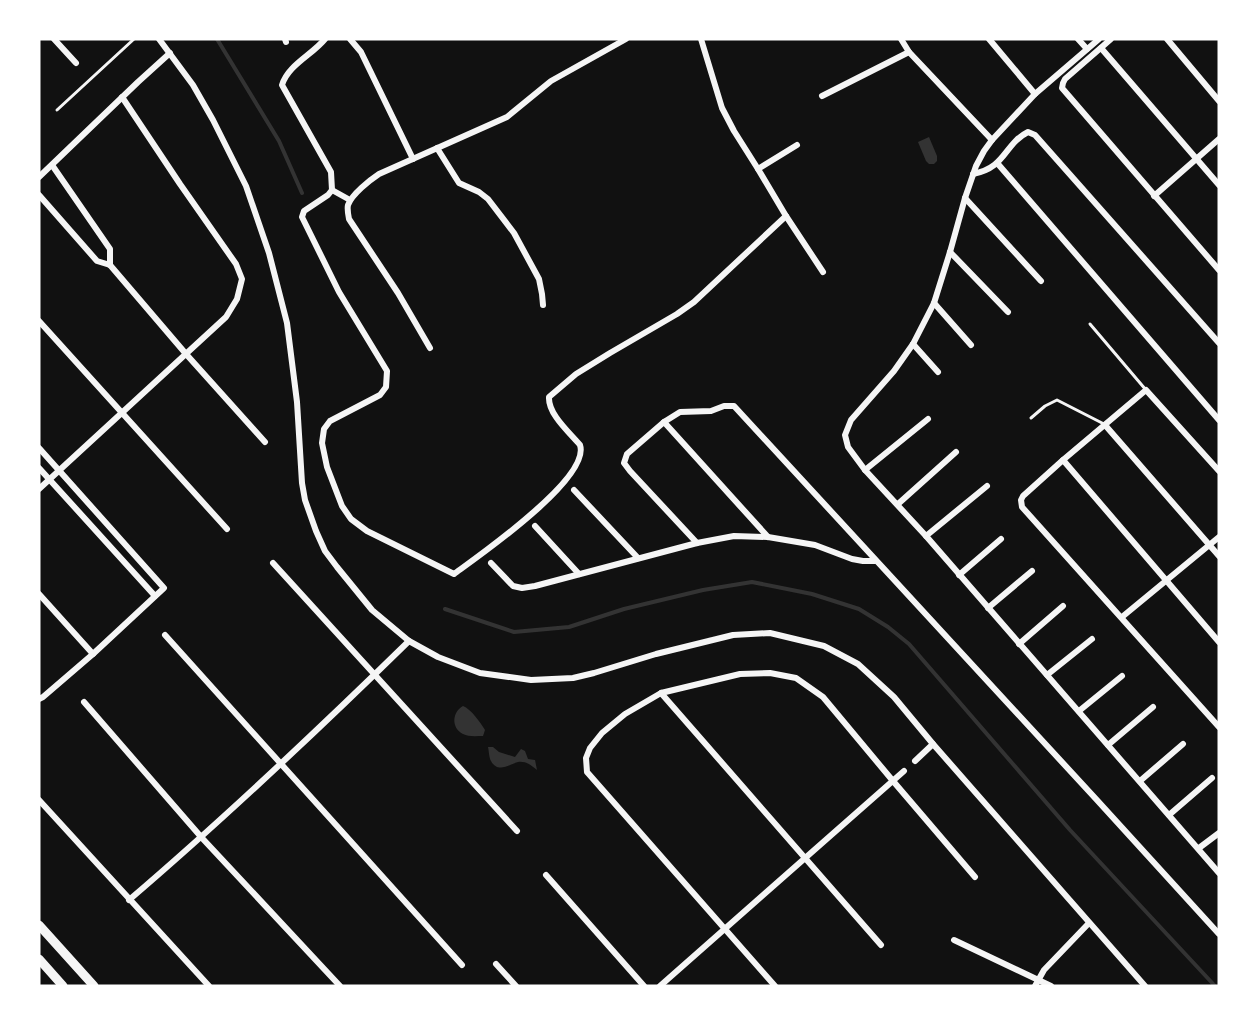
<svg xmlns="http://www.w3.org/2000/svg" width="1258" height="1025" viewBox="0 0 1258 1025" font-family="Overpass,sans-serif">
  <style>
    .water { fill: #333 }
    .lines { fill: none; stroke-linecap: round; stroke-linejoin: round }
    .stream { stroke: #333; stroke-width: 4 }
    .service { stroke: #f5f5f5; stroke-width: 3 }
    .minor { stroke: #f5f5f5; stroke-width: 6 }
    .secondary { stroke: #f5f5f5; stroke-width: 9 }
  </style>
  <rect width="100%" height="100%" fill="#111"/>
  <!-- water -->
  <g class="water">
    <polygon points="929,137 937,156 937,161 934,164 929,164 926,161 918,142"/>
    <path d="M463,706C471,709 480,722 485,730L483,736C477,736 468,737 463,734C451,728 452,712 463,706Z"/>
    <path d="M488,747H493L499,752L515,757L521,749L525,751L528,759L535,760L537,770C531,765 526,761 518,762C510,764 498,774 491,761C489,758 489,751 488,747Z"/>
  </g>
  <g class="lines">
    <!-- stream -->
    <g class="stream">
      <polyline points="217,39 279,141 302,193"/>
      <polyline points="445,609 514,632 569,627 624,609 703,590 752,582 812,594 859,609 888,627 909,644 1070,830 1215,986"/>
    </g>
    <!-- service -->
    <g class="service">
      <polyline points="57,110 134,39"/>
      <polyline points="1090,324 1146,390"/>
      <polyline points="1031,418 1045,406 1057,400 1104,424"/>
    </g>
    <!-- minor -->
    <g class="minor">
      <polyline points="54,39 76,63"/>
      <polyline points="159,39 193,85 213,120 246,186 269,253 287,323 297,402 302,483 305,500 316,531 325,551 337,567 372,610 409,641 438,657 480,673 531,680 573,678 594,673 656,654 733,635 770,633 824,646 858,664 894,697 933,744 1145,986"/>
      <polyline points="285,39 286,42"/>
      <path d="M325,39C312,55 288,65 282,85L331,172L332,190L328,195L304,211L302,217L339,292L387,371L386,387L380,395L330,421L324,429L322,443L327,467L342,506L351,519L367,531L454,574C480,555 591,478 580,445C569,432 548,414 549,397L576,374L610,353L677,314L694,302L786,216"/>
      <polyline points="350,39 361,52 413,159"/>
      <polyline points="701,39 722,108 734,131 758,169 786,216 823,272"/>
      <polyline points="901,39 909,52 992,140"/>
      <polyline points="989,39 1035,94"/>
      <polyline points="1078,39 1087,49"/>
      <polyline points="1099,39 1035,94 992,140 984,151 976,166 965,198 950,252 934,303 913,344 894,371 851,420 845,435 848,447 865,470 926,536 1219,873"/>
      <polyline points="1111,39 1065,79 1063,83 1062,88 1219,270"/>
      <polyline points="1167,39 1219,101"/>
      <polyline points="1101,48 1219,185"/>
      <polyline points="822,96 909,52"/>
      <polyline points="437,148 459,183 479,192 488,199 514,233 539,279 542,294 543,305"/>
      <polyline points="998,164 1219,420"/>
      <polyline points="52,165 110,249 110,265"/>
      <polyline points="758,169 797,145"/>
      <path d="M973,174C1006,168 1004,144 1028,132L1035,135L1219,343"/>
      <polyline points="39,177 138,82 170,53"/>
      <polyline points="332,190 350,200"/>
      <polyline points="39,195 97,261 110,265 186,354 265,442"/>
      <polyline points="1154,196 1219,139"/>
      <polyline points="965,198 1041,281"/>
      <polyline points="950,252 1008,312"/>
      <polyline points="934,303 971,345"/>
      <polyline points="39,321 227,529"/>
      <polyline points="913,344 938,372"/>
      <path d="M430,348L398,293L349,219C348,214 347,209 348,205C352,194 370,180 379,174L507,117L551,81L626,39"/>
      <polyline points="664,422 768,537"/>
      <polyline points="1105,425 1219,556"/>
      <polyline points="39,448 164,588 93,654 43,697 39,699"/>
      <polyline points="1063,460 1219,642"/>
      <polyline points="39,468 155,596"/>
      <polyline points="865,470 928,419"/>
      <polyline points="1219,471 1146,390 1063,460 1023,496 1021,500 1022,507 1219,727"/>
      <polyline points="39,489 226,317 237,299 242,279 236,264 180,184 122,97"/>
      <polyline points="574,490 638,558"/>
      <polyline points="898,504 956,452"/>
      <polyline points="535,526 579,574"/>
      <polyline points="926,536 987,486"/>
      <polyline points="697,543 630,471 624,463 627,454 664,422 680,412 711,411 724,406 734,406 1096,799 1219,934"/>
      <polyline points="273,563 517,831"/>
      <polyline points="491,563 513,586 522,588 535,586 697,543 734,536 768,537 815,545 852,559 863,561 875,561"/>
      <polyline points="959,575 1001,539"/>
      <polyline points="39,594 93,654"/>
      <polyline points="988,608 1032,571"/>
      <polyline points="1122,617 1219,537"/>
      <polyline points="165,635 462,965"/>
      <polyline points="1019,644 1063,606"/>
      <polyline points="1047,675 1092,639"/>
      <polyline points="661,693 881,945"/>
      <polyline points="84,702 202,838 340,986"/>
      <polyline points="1079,711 1122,676"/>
      <polyline points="1108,745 1153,707"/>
      <polyline points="915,761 933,744"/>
      <polyline points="1140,781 1183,744"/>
      <polyline points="39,800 209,986"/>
      <polyline points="1169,815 1212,778"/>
      <polyline points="1199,848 1219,833"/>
      <polyline points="546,875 644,986"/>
      <path d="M129,900C226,817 318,730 409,641"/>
      <polyline points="954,940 1051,986"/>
      <polyline points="496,964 516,986"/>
      <polyline points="660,986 904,771"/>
      <polyline points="775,986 587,772 586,758 590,748 602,733 625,714 661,693 740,674 770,673 796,678 823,697 893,781 975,877"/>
      <polyline points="1035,986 1044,970 1089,923"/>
    </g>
    <!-- secondary -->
    <g class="secondary">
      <polyline points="39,925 94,986"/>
      <polyline points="39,959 63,986"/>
    </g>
  </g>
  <!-- border -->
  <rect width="1258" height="1025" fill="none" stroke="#ffffff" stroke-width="81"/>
</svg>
